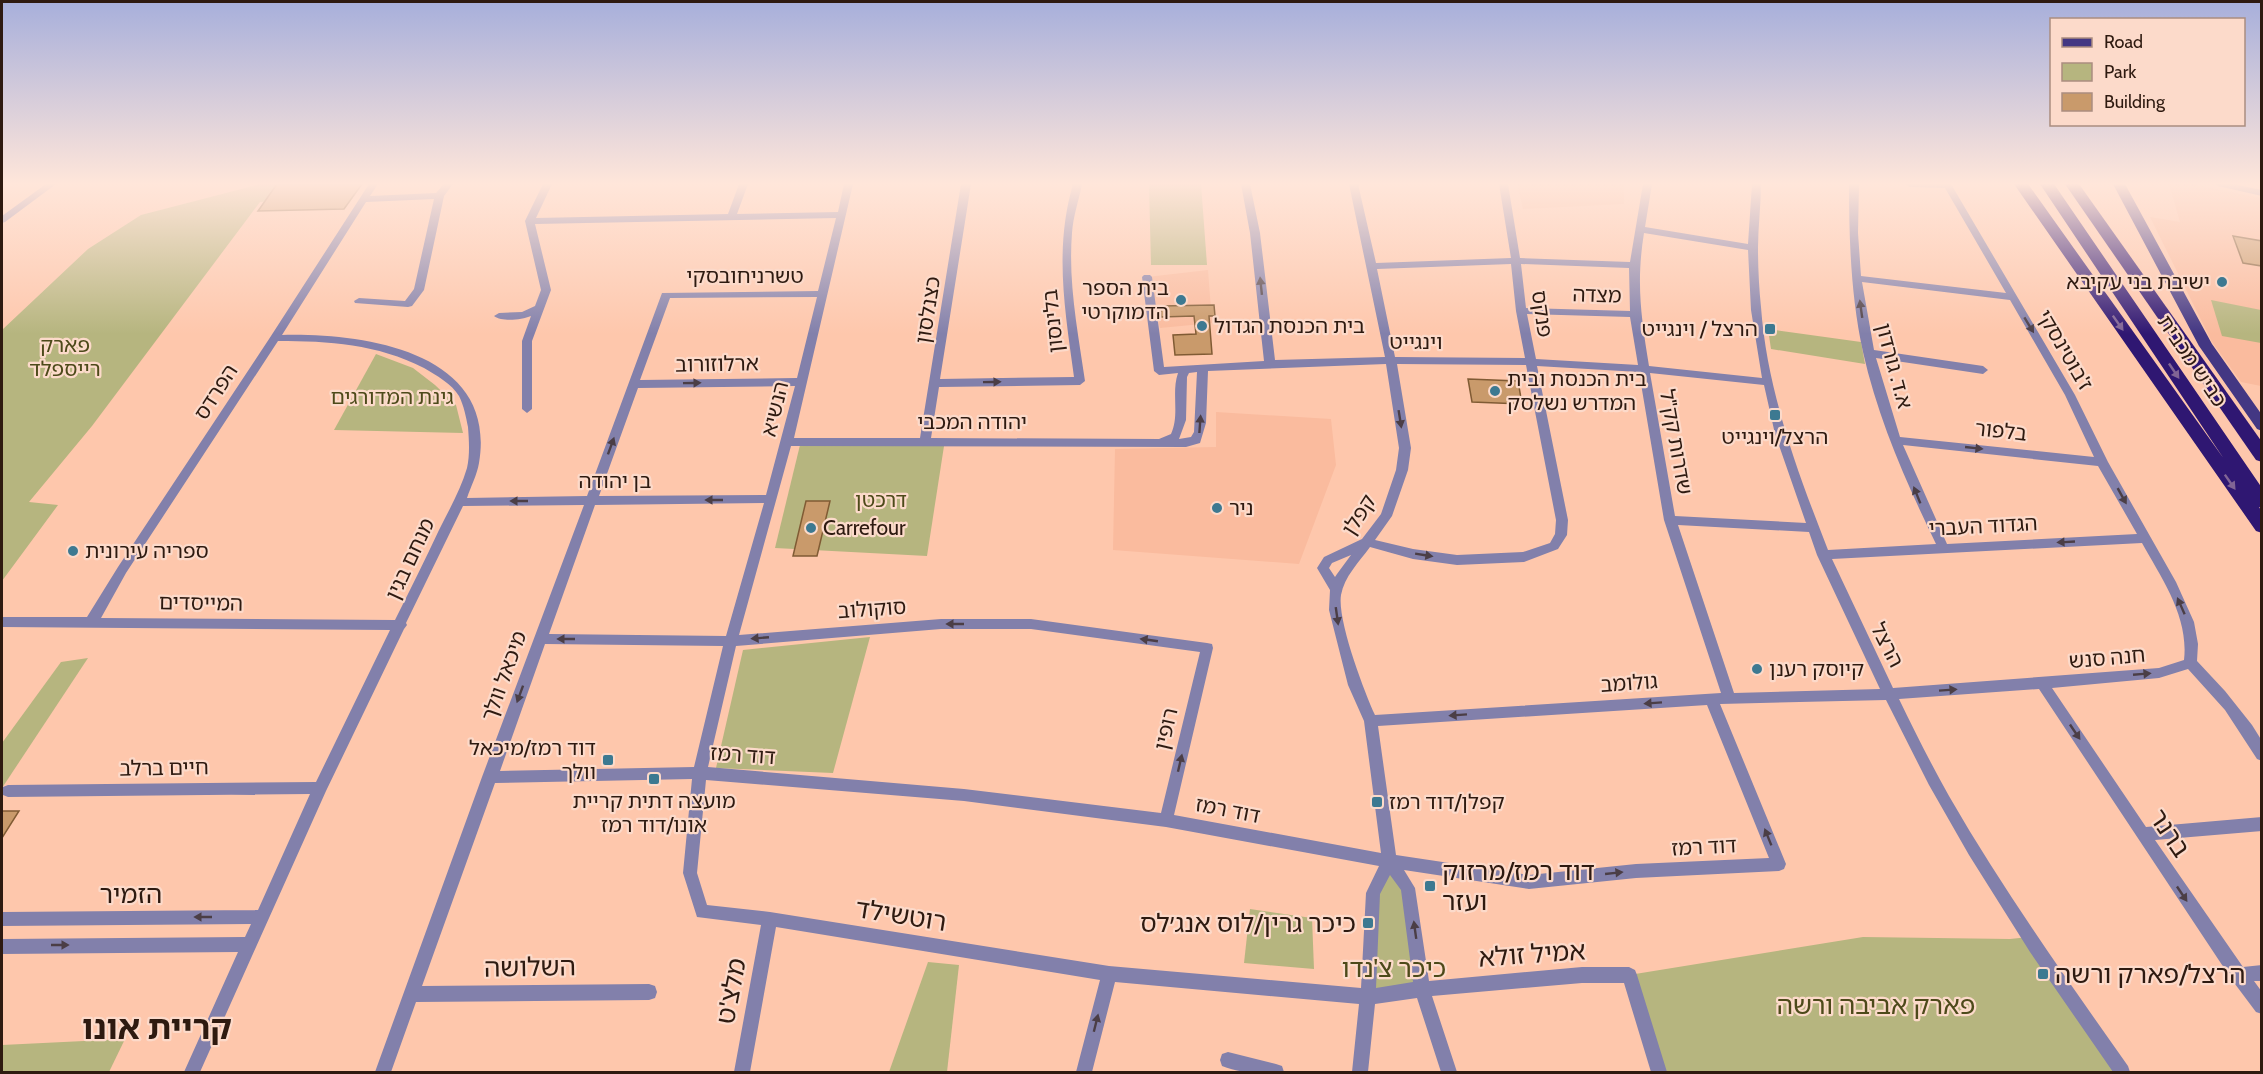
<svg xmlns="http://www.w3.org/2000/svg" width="2263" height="1074" viewBox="0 0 2263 1074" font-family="Cabin,'Noto Sans Hebrew',sans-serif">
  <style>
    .built { fill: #fabb9e }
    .green { fill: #b6b57f }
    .building { fill: #c99a6b; stroke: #805b34; stroke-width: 1.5 }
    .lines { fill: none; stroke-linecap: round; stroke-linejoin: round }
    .minor { fill: #8280ab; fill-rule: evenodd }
    .major { fill: #433783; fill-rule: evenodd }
    .highway { fill: #2f1772; fill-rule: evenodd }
    .oneway { fill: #4b3e46 }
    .oneway2 { fill: #816595 }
    .poi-dot { fill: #3d7991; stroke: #fcdaca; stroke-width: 2 }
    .labels { text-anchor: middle; stroke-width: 4.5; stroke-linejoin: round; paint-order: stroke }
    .street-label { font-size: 21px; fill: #2e1a10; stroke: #fcdaca }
    .poi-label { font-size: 21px; fill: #2e1a10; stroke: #fcdaca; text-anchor: start }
    .park-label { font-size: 21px; fill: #4d4a1a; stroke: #fcdaca }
    .near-street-label { font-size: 26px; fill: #2e1a10; stroke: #fcdaca }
    .near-poi-label { font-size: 26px; fill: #2e1a10; stroke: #fcdaca; text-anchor: start }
    .near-park-label { font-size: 26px; fill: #4d4a1a; stroke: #fcdaca }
    .near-district-label { font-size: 33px; font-weight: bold; fill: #2e1a10; stroke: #fcdaca }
  </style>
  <rect width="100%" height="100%" fill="#fec7ac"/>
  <!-- built -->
  <g class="built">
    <polygon points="1517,184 1624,184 1624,204 1523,209"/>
    <polygon points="2169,184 2192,184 2261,198 2261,386 2241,382 2212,342 2150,217 2180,222"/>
    <polygon points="1208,270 1212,323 1160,328 1147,277"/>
    <polygon points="1216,412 1331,419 1336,465 1299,564 1113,550 1115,449 1216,447"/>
  </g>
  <!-- green -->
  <g class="green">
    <polygon points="261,184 304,184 291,200 260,202 92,426 29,502 58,505 2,581 2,330 88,249 141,215"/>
    <polygon points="1149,184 1201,184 1207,265 1151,265"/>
    <polygon points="2211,300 2261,310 2261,343 2222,336"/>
    <polygon points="1768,329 1861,342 1865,364 1771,349"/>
    <polygon points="376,354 413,368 435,385 456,405 463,433 334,430"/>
    <polygon points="800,445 944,446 927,556 775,548"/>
    <polygon points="870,637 833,773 716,768 743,650"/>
    <polygon points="88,658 2,788 2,743 61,662"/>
    <polygon points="1389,861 1403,879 1422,989 1368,997 1373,893"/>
    <polygon points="1250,909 1312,918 1314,969 1244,963"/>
    <polygon points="1863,937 2010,939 2029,937 2122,1072 1659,1072 1629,975"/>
    <polygon points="928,962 959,965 947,1072 889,1072"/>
    <polygon points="125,1039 109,1072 2,1072 2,1045"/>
  </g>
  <!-- building -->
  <g class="building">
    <polygon points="277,184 362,184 344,209 258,211"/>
    <polygon points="2233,236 2262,241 2262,266 2243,263"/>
    <polygon points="1214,305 1215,316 1209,316 1212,354 1175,355 1173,335 1196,334 1194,316 1161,317 1161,306"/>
    <polygon points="1468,379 1518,381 1522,404 1472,402"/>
    <polygon points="806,501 830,501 817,556 793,556"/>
    <polygon points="2,811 19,811 2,838"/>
  </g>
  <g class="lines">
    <!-- minor -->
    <g class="minor">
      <polygon points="46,184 56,184 5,222 2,223 2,216"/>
      <path d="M369,184H378L370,196L436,193L444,184H453L444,196L424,290L412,306L408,307L355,303L354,301L359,298L405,301L414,289L434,199L366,202L282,335C363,333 498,351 479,463C477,475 471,486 467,498L587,496L662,293L818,291L836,218L535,224L551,290L532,341V409L527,413L522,409V341L531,316C521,320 502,322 494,316L499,313L522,312L535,306L541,290L525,221L543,184H552L536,218L728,214L739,184H748L737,214L838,212L844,184H853L794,438H920L961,184H971L940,379L1074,377C1065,310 1054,250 1073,184H1082C1079,200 1073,216 1072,233C1068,283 1078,332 1085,381L1080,385L939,387L931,438L1159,439L1171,434C1180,415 1171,393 1178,373L1159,375L1154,371L1142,277L1144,275H1150L1152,277L1164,367L1264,361L1250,233L1241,184H1250L1260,233L1275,360L1385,357L1349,184H1358L1376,263L1511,258L1499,184H1508L1520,258L1630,262L1643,184H1652L1645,227L1748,244L1752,184H1761C1761,205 1758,226 1758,248C1758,267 1759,288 1761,307C1767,391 1798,473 1828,550L1936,544C1906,482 1878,419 1863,352C1851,297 1849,241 1849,184H1859L1858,233L1861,276L2006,293L1945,188L1910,187L1905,184H1951L2075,395L2108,462L2176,582L2194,622L2198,644L2197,661L2225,691L2252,725L2262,741V761L2257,759L2225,710L2188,669L2159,678L2052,688L2146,827L2262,817V831L2155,840L2243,967L2262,965V981H2254L2262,992V1014L2256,1012L2232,980L2039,689L1899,699C1915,732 1931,764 1949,796C2003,890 2066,978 2128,1066L2130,1072H2113L2030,952L1969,855L1929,785L1886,700L1720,704L1786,864L1784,869L1779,871L1636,878L1529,889L1404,870L1415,888L1429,981L1582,967H1629L1635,970L1637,975L1667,1072H1651L1624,983H1582L1432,996L1457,1072H1441L1417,998L1375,1004L1368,1072H1352L1359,1004L1115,982L1092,1072H1076L1100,980L776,927L750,1072H734L761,925L697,917L683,873L692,779L495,783L422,986L649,984L655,986L657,992L655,998L649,1000L416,1002L391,1072H375L482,777L584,505L463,506L406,623L407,625L404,629L326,791L200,1072H184L238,952L2,954V939L245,937L251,924L2,926V912L258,910L310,794L8,797L3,795L2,790L3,787L8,785L316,782L390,630L2,627V617H87L118,567L271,336ZM1644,233L1748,250L1751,310L1762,378L1649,366C1641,317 1636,282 1644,233ZM1511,264L1516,311L1525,358L1395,357L1377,269ZM1521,264L1629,268L1630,311L1526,308ZM1862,282L2010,300L2065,395L2094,457L1900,437L1876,358L1983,374L1988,370L1983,366L1874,350ZM817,297L797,378L640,380L670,298ZM1527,314L1630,317L1638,365L1536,359ZM278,341C329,341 377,344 424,368C436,375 452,384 459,396C464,406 466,417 468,427C469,440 470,455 467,468C461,489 449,510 439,530C425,560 410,590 395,620L101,618L126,573ZM1386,364L1399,448L1396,470L1381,514L1362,539L1324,557L1317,568L1330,590L1329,610L1348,685L1364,721L1381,853L1174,815L1213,648L1212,644L1207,643L1031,619H941L739,635L791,446L1186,447L1200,443L1206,423L1208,371ZM1397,364L1526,365L1556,520L1555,534L1550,543L1523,552L1457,555L1413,549L1375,540L1392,516L1408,470L1411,448ZM1537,366L1639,372L1664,520L1721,693L1375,715C1364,691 1337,620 1341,595C1344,577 1359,562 1370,547L1413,559L1457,565L1524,562L1558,549L1567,535L1568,520ZM1197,372L1194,432L1191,437L1179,439L1186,420L1187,377L1189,373ZM1650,373L1764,385L1775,434L1806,523L1675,516ZM795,386L766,495L599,496L638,388ZM1903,445L2098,466L2137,534L1947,544ZM764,503L726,636L549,634L595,505ZM1678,525L1809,532L1817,555L1880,689L1734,693ZM2142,543C2162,579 2189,617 2184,660L2159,668L1893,688L1832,559ZM1351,555L1337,574L1335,577L1329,568L1332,563ZM941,629H1031L1200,652L1161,813L964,789L708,767L736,646ZM545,644L723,646L694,767L500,771ZM1707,705L1769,858L1636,864L1529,875L1396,855L1378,726ZM706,780L964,801L1166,827L1379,866L1366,893L1361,988L1109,966L770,912L707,905L697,873ZM1390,875L1401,890L1413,982L1376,988L1380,894Z"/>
      <polygon points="2216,184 2232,184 2262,190 2262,196 2218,186"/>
      <path d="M1228,1052L1276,1064L1282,1066L1284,1072C1264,1074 1241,1074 1222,1066L1220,1060L1222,1054Z"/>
    </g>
    <!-- major -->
    <polygon class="major" points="2113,184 2125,184 2212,344 2262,415 2262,431 2257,429 2199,346"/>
    <!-- highway -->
    <g class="highway">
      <polygon points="2014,184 2028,184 2224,459 2040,184 2054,184 2262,488 2262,508 2259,507 2262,512 2262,533 2256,531"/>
      <polygon points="2065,184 2079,184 2262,442 2262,462 2256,460"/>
    </g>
  </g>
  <!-- one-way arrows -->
  <defs><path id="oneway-solid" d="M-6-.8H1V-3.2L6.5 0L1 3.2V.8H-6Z" transform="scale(1.5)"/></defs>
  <g class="oneway">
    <use href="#oneway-solid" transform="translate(1261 286) rotate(-96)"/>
    <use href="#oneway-solid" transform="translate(1861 309) rotate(-98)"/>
    <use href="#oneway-solid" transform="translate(2029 325) rotate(59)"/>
    <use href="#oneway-solid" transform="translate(992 382) rotate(-1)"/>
    <use href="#oneway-solid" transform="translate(692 383) rotate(-1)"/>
    <use href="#oneway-solid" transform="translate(1400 419) rotate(81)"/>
    <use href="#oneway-solid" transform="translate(1200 424) rotate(-86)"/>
    <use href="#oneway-solid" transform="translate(611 446) rotate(-70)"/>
    <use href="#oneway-solid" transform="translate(1974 448) rotate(6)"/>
    <use href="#oneway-solid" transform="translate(1917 495) rotate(-112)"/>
    <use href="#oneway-solid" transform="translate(2122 496) rotate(61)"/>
    <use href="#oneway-solid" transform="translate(714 500) rotate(180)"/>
    <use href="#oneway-solid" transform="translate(519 501) rotate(180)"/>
    <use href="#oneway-solid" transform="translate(2066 542) rotate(177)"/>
    <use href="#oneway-solid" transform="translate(1424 555) rotate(9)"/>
    <use href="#oneway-solid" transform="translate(2181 606) rotate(-114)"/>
    <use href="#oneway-solid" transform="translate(1337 616) rotate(82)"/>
    <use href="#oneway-solid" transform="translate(955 624) rotate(-180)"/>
    <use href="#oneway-solid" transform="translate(760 638) rotate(175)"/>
    <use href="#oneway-solid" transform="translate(566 639) rotate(-180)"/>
    <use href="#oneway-solid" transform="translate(1149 640) rotate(-172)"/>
    <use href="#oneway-solid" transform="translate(2142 674) rotate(-5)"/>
    <use href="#oneway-solid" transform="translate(1948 690) rotate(-4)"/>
    <use href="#oneway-solid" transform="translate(520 694) rotate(110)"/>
    <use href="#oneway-solid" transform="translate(1653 703) rotate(176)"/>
    <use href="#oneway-solid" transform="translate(1458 715) rotate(176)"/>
    <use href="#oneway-solid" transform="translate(2075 732) rotate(56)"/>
    <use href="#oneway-solid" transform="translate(1180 763) rotate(-77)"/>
    <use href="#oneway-solid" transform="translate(1768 837) rotate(-112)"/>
    <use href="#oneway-solid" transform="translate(1614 873) rotate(-6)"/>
    <use href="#oneway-solid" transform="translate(2182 894) rotate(56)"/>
    <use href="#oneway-solid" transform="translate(203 917) rotate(180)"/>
    <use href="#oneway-solid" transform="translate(1415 930) rotate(-98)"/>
    <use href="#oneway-solid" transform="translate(60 945)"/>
    <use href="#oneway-solid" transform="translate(1096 1023) rotate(-76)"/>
  </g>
  <g class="oneway2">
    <use href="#oneway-solid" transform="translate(2118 323) rotate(55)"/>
    <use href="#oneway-solid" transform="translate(2174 371) rotate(56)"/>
    <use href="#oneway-solid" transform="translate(2230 482) rotate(55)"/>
  </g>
  <!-- sky -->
  <linearGradient id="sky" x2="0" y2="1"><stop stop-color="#a7afdb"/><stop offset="0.55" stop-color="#ffe6da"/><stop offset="1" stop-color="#ffe6da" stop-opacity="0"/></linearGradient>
  <rect width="2263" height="334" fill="url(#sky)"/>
  <!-- markers -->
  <g class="poi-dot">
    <circle cx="2222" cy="282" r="6"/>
    <circle cx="1181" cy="300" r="6"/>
    <circle cx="1202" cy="326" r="6"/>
    <rect x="1764" y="323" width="12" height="12" rx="3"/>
    <circle cx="1495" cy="391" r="6"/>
    <rect x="1769" y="409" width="12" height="12" rx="3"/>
    <circle cx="1217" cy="508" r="6"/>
    <circle cx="811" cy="528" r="6"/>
    <circle cx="73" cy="551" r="6"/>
    <circle cx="1757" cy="669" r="6"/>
    <rect x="602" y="754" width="12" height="12" rx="3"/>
    <rect x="648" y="773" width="12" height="12" rx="3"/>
    <rect x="1371" y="796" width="12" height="12" rx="3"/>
    <rect x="1424" y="880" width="12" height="12" rx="3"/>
    <rect x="1362" y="917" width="12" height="12" rx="3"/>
    <rect x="2037" y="968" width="12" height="12" rx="3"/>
  </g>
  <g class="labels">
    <!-- street labels -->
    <g class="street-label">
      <text x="745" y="283">טשרניחובסקי</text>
      <text transform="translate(1597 295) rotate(2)" y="7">מצדה</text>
      <text transform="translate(928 310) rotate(-81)" y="7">כצנלסון</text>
      <text transform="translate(1542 314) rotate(82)" y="7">פנקס</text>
      <text transform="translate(1053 321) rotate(-96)" y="7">בלינסון</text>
      <text x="1416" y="349">וינגייט</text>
      <text transform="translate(2065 350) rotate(60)" y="7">ז'בוטינסקי</text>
      <text transform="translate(2192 361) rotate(56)" y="7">כביש מכבית</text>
      <text transform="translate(717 364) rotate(-1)" y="7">ארלוזורוב</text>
      <text transform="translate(1894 366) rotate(75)" y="7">א.ד. גורדון</text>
      <text transform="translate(216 392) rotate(-57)" y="7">הפרדס</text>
      <text transform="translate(775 409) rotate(-76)" y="7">הנשיא</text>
      <text x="972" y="429">יהודה המכבי</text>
      <text transform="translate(2001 431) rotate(6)" y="7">בלפור</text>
      <text transform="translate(1676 442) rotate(80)" y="7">שדרות קק"ל</text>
      <text x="615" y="488">בן יהודה</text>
      <text transform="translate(1359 515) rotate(-57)" y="7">קפלן</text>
      <text transform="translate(1983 526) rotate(-3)" y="7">הגדוד העברי</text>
      <text transform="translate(410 559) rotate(-65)" y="7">מנחם בגין</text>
      <text transform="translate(201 603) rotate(1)" y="7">המייסדים</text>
      <text transform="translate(872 609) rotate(-4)" y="7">סוקולוב</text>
      <text transform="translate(1887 645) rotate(63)" y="7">הרצל</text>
      <text transform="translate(2107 658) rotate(-5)" y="7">חנה סנש</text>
      <text transform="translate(504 676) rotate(-70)" y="7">מיכאל וולך</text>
      <text transform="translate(1629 683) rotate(-4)" y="7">גולומב</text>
      <text transform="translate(1166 729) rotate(-77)" y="7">רופין</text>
      <text transform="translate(743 755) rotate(4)" y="7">דוד רמז</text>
      <text transform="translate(164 768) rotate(-1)" y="7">חיים ברלב</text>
      <text transform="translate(1228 810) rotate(11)" y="7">דוד רמז</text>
      <text transform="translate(1704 847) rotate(-3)" y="7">דוד רמז</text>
    </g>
    <!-- poi labels -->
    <g class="poi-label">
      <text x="2210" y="289" text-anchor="end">ישיבת בני עקיבא</text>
      <text x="1169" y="295" text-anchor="end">בית הספר<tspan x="1169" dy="24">הדמוקרטי</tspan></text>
      <text x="1214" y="333">בית הכנסת הגדול</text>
      <text x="1758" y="336" text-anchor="end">הרצל / וינגייט</text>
      <text x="1507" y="386">בית הכנסת ובית<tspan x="1507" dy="24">המדרש נשלסק</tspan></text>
      <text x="1775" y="444" text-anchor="middle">הרצל/וינגייט</text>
      <text x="1229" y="515">ניר</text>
      <text x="823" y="535">Carrefour</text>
      <text x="85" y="558">ספריה עירונית</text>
      <text x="1769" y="676">קיוסק רענן</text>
      <text x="596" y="755" text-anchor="end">דוד רמז/מיכאל<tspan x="596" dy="24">וולך</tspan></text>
      <text x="654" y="808" text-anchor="middle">מועצה דתית קריית<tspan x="654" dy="24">אונו/דוד רמז</tspan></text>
      <text x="1389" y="809">קפלן/דוד רמז</text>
    </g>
    <!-- park labels -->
    <g class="park-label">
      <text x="65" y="352">פארק<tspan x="65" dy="24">רייספלד</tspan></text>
      <text x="392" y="404">גינת המדורגים</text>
      <text x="881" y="507">דרכטן</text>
    </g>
    <!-- near-street labels -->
    <g class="near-street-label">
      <text transform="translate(2170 833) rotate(56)" y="9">ברנר</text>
      <text x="131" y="903">הזמיר</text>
      <text transform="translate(901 915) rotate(9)" y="9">רוטשילד</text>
      <text transform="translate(1532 954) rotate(-4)" y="9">אמיל זולא</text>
      <text transform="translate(530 967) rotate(-1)" y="9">השלושה</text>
      <text transform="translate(731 991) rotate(-79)" y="9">מלצ'ט</text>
    </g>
    <!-- near-poi labels -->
    <g class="near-poi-label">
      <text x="1442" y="880">דוד רמז/מרזוק<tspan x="1442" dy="30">ועזר</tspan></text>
      <text x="1356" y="932" text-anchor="end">כיכר גרין/לוס אנג׳לס</text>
      <text x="2055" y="983">הרצל/פארק ורשה</text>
    </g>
    <!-- near-park labels -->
    <g class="near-park-label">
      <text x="1394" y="977">כיכר צ'נדו</text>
      <text x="1876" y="1014">פארק אביבה ורשה</text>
    </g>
    <!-- near-district labels -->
    <g class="near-district-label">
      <text x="157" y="1039">קריית אונו</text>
    </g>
  </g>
  <!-- border -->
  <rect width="2263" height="1074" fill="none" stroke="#2e1a10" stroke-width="6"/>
  <!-- legend -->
  <rect x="2050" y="18" width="195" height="108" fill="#fcdaca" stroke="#aa8d80" stroke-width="1.5"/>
  <rect x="2062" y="38" width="30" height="9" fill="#433783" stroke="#aa8d80" stroke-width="1.5"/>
  <text x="2104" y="48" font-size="18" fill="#2e1a10">Road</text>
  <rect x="2062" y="63" width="30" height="18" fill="#b6b57f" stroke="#aa8d80" stroke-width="1.5"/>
  <text x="2104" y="78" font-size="18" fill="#2e1a10">Park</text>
  <rect x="2062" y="93" width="30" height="18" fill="#c99a6b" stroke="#aa8d80" stroke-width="1.5"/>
  <text x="2104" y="108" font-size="18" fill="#2e1a10">Building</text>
</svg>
